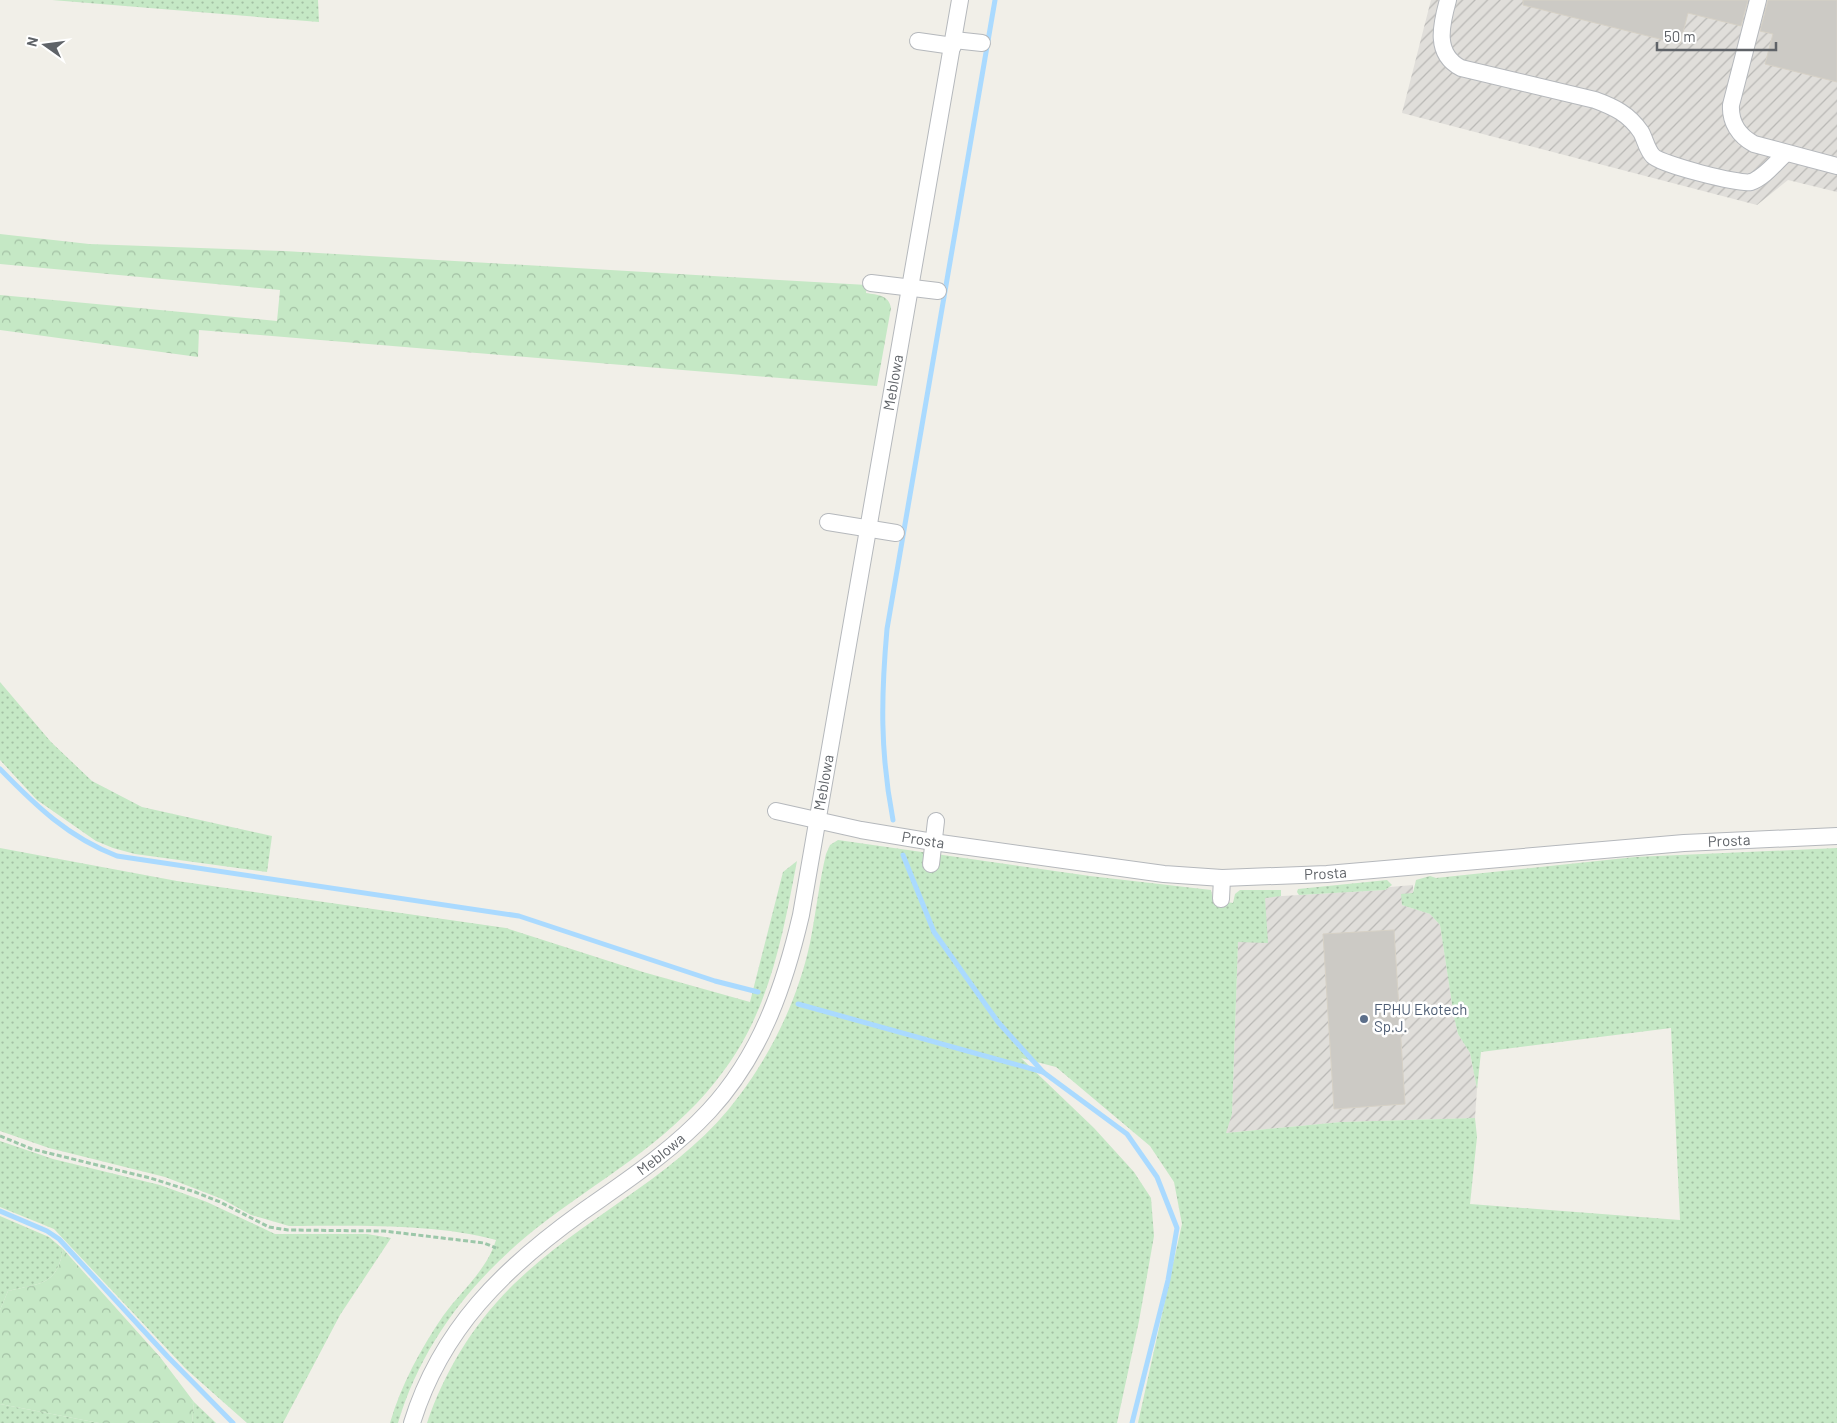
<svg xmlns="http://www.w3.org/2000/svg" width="1837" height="1423" viewBox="0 0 1837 1423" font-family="Barlow,sans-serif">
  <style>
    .industrial { fill: url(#industrial-furrows) }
    .grass { fill: url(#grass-dots) }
    .forest { fill: url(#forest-crowns) }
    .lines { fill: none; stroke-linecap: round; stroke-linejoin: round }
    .stream { stroke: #aadaff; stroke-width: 5 }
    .building { fill: #cccac5; stroke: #d6d1c6 }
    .minor-casing { stroke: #b5b8bc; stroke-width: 18 }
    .path { stroke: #9cc7a9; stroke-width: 3; stroke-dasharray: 5 2.5; stroke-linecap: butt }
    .minor { stroke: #fff; stroke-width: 16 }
    .service-dot { fill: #5c6f8a; stroke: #fff; stroke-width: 2 }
    .labels { text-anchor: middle; stroke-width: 5; stroke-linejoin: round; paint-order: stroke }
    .street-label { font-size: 15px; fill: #5f6368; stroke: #fff }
    .service-label { font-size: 15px; fill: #4e5e75; stroke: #fff; text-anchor: start }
  </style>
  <defs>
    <pattern id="industrial-furrows" width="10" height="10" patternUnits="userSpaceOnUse" patternTransform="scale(1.25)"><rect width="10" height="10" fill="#e0deda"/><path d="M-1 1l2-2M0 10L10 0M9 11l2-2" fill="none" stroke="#b9b8b5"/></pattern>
    <pattern id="grass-dots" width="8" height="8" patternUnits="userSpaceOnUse" patternTransform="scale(1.25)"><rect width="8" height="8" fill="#c5e8c5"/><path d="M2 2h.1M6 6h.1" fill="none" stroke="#a3c0a4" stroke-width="1.8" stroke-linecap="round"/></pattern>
    <pattern id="forest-crowns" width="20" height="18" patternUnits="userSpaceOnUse" patternTransform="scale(1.25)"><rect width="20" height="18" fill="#c5e8c5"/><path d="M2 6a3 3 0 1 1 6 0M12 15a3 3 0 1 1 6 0" fill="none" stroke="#a3c0a4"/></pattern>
  </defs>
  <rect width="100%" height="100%" fill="#f1efe8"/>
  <!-- industrial -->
  <g class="industrial">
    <polygon points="1431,0 1837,0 1837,192 1788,180 1757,205 1402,113"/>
    <polygon points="1413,885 1413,893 1402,905 1430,914 1440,925 1454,1017 1458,1034 1470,1053 1477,1089 1475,1118 1341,1122 1225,1133 1232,1114 1238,942 1265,916 1265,897 1385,890 1390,887"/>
  </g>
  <!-- grass -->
  <g class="grass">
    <polygon points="52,0 318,0 319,22"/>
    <polygon points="0,682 51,742 92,781 142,807 272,836 267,872 135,854 113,848 96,841 37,800 0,760"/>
    <path d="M838,840L1090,876L1211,890L1213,900L1233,903L1235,894L1240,890H1281V896L1265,898L1268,943L1238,942L1232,1114L1226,1133L1341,1122L1475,1118L1477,1137L1470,1204L1680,1220L1671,1028L1481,1052L1477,1089L1470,1053L1458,1034L1454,1017L1440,925L1430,914L1402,905L1401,894L1413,893L1416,880L1430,876L1436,878L1635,857L1837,848V1423H1138L1182,1224L1174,1182L1150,1146L1056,1067L1021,1058L1094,1128L1134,1172L1151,1198L1154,1236L1139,1321L1117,1423H427C445,1370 474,1323 514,1284C585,1215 680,1176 739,1096C773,1051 798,998 810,943C816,913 819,883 826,854L830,845Z"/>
    <path d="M0,848L177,881L506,928L643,972L750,1002L783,872L797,861C783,934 770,1008 725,1069C678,1135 610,1173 547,1220C478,1272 423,1339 398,1423H390C401,1385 421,1348 443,1316C461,1291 487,1270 496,1240C434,1223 353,1226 289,1226L251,1215L222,1199L165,1177L49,1148L0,1131Z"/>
    <polygon points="1387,880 1392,885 1385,890 1299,895 1297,892 1298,889"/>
    <polygon points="0,1141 53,1159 160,1185 207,1202 275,1234 367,1234 391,1238 340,1315 283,1423 247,1423 186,1369 54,1229 0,1207"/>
    <path d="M0,1216L49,1237L63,1249C57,1286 40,1283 8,1291L0,1310Z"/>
    <polygon points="194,1402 216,1423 192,1423"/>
    <polygon points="0,1404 99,1423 0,1423"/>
  </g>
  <!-- forest -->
  <g class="forest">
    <path d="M0,234L89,244L284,251L867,285L866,293C878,295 889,295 891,308L877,386L199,330L198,357L0,330V295L277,321L280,290L0,264Z"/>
    <path d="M63,1249L160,1357L194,1402L192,1423H99L0,1404V1310L8,1291C40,1283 57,1286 63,1249Z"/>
  </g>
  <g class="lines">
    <!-- stream -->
    <g class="stream">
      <path d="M0,769C36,806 68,837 117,856L519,916L715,981L758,992"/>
      <path d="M893,820C880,752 881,697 887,629L995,0"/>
      <polyline points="903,855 934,932 998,1022 1043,1072 1127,1134 1157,1177 1177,1228 1168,1280 1132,1423"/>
      <polyline points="798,1004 1043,1072"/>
      <polyline points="0,1211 47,1231 59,1239 168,1357 233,1423"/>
    </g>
  </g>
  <!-- building -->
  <g class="building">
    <polygon points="1523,0 1748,0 1741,26 1688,13 1680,44 1523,5"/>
    <polygon points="1768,0 1837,0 1837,82 1765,64 1773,34 1760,31"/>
    <polygon points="1394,930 1405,1104 1334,1109 1323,934"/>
  </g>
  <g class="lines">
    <defs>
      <g id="minor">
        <path d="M1448,0C1441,25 1434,54 1461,68L1595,100C1614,107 1629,114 1641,132C1645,139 1647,150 1653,156C1660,164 1740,185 1751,182C1765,177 1776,162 1786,153"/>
        <path d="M1758,0L1731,105C1730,122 1739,136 1754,144L1837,166"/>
        <polyline points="954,40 982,43"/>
        <polyline points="918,41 953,46"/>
        <polyline points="871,283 938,291"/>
        <polyline points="828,522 896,533"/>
        <path id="s1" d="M776,811L861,830L933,842L1164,874L1222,878L1327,874L1684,843L1837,836"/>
        <polyline points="931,864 936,821"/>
        <polyline points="1221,899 1222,878"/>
        <path id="s2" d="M412,1423C441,1329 504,1268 582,1212C626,1181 672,1151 709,1111C760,1056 784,988 801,915L960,0"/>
      </g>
    </defs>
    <!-- minor casing -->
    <use href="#minor" class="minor-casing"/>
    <!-- path -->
    <polyline class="path" points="0,1136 32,1149 150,1178 195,1192 220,1202 269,1227 288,1230 384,1231 484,1243 496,1248"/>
    <!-- minor -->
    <use href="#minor" class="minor"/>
  </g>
  <!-- markers -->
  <circle class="service-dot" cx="1364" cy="1019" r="5"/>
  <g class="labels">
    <!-- street labels -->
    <g class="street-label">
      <text dy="5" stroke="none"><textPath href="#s2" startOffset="1198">Meblowa</textPath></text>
      <text dy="5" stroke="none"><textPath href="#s2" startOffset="792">Meblowa</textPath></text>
      <text dy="5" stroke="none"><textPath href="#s1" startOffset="150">Prosta</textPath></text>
      <text dy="5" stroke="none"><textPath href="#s1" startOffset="960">Prosta</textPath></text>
      <text dy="5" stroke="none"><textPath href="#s1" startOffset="555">Prosta</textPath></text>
      <text dy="5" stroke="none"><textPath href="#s2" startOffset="374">Meblowa</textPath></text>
    </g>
    <!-- service labels -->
    <g class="service-label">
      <text x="1374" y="1015">FPHU Ekotech<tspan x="1374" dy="17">Sp.J.</tspan></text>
    </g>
  </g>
  <!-- north arrow -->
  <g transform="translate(45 45) rotate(284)" stroke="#ffffff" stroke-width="4" paint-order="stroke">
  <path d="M0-4L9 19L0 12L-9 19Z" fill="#5f6368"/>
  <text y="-8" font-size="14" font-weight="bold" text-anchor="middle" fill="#5f6368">N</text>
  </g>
  <!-- scale -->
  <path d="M1657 42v8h119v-8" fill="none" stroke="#5f6368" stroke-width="2.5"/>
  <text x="1664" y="42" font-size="15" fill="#5f6368" stroke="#ffffff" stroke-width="4" paint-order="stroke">50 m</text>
</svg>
